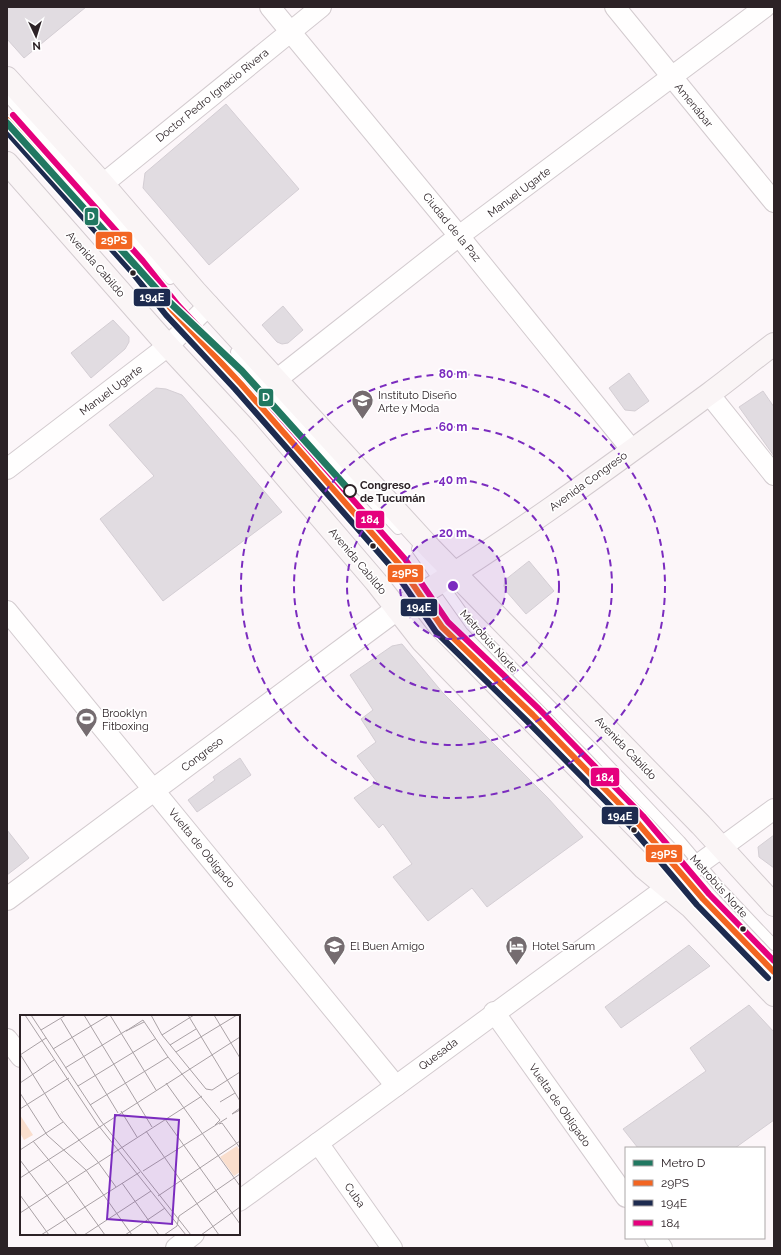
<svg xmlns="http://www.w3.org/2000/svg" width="781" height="1255" viewBox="0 0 781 1255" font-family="Raleway,sans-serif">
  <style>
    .building { fill: #e1dce1; stroke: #d4ced4 }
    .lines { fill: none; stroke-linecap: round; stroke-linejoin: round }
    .service-casing { stroke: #d3cbcf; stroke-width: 12 }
    .minor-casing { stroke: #d3cbcf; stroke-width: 22 }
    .tertiary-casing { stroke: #d3cbcf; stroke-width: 24 }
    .secondary-casing { stroke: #d3cbcf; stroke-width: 24 }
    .service { stroke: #fffefe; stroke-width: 10 }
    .minor { stroke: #fffefe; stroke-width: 20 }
    .tertiary { stroke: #fffefe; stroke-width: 22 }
    .secondary { stroke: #faf5f6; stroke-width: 22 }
    .bus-1-casing { stroke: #fff; stroke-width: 9 }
    .bus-2-casing { stroke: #fff; stroke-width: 9 }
    .bus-3-casing { stroke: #fff; stroke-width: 9 }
    .bus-1 { stroke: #f26522; stroke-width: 6 }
    .bus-2 { stroke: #1d2b4f; stroke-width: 6 }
    .bus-3 { stroke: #e5007d; stroke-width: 6 }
    .metro-1-casing { stroke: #fff; stroke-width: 10 }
    .metro-1 { stroke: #217861; stroke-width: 7 }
    .ring { fill: none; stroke: #7b2cbf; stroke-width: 2; stroke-dasharray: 7 5 }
    .bus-dot { fill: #2c2226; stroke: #fff; stroke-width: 1.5 }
    .stop-dot { fill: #fff; stroke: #2c2226; stroke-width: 2 }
    .labels { text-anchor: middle; stroke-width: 3.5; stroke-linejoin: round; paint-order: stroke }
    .street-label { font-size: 11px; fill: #2c2226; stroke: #fff }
    .poi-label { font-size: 11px; fill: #2c2226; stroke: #fff; text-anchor: start }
    .stop-label { font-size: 11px; font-weight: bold; fill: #2c2226; stroke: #fff; text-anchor: start }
    .inset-road { fill: none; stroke: #a9a1a5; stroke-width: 1 }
    .view { fill: #7b2cbf; fill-opacity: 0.15; stroke: #7b2cbf; stroke-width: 2 }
    .inset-edge { fill: none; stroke: #2c2226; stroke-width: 2 }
    .centre { fill: #7b2cbf; stroke: #fff; stroke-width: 2 }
    .ring-label { font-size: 12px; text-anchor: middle; font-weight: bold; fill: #7b2cbf; stroke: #fff; stroke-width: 3.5; stroke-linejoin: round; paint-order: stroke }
    .line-badge { stroke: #fff; stroke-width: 1.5 }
    .badge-label { font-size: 11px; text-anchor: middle; font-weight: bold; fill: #fff }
  </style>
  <rect width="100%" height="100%" fill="#fcf6f9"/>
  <!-- building -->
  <g class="building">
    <polygon points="7,7 86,7 24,58 7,39"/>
    <polygon points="226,104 299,189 209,265 143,188 145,173"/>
    <polygon points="283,306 303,330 288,343 282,344 277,342 262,325"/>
    <polygon points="113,320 129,337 129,342 125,349 91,378 71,353"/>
    <polygon points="629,373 649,401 635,411 625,410 609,388"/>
    <polygon points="156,388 166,389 182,395 282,512 163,601 100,519 154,476 109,425"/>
    <polygon points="763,391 774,407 774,456 739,407"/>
    <polygon points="529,561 554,591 526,614 506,591 504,586 505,580"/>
    <polygon points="402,644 443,693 548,798 583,837 487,907 472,888 428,921 393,877 412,864 383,824 379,828 354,798 377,782 357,756 376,742 361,719 373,710 350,675 392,646"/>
    <polygon points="240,758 251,775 197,812 188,800 215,780 213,777"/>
    <polygon points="7,830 29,858 7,875"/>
    <polygon points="774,835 774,868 759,857 758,847"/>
    <polygon points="689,945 710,966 621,1028 605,1007"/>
    <polygon points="749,1005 774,1032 774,1120 735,1148 638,1148 623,1129 706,1071 690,1048"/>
  </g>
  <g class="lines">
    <defs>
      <g id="service">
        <polyline points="7,96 170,279"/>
        <polyline points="7,120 137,266 172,310 241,384 377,539 399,564 442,627 533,715 637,822 703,899 774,972"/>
        <polyline points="236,352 291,415 398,529"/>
        <polyline points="417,549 471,625 595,751 680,841 719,887 774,945"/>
      </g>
      <g id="minor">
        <polyline points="270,7 459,236 632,450"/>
        <polyline points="615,7 774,202"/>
        <polyline points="103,184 321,7"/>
        <polyline points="276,380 459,236 765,7"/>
        <polyline points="709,394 774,475"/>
        <polyline points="7,469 168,346 209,305"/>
        <polyline points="7,611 396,1086"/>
        <polyline points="494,1012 626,1197"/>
        <polyline points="7,1039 21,1057"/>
        <polyline points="318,1143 392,1248"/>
        <polyline points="239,1201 774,809"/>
        <polyline points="655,1238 662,1248"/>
        <polyline points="176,1248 194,1234"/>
      </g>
      <polyline id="tertiary" points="7,899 397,609"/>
      <g id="secondary">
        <polyline points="7,78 103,184 195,291 431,549 701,825 774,905"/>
        <polyline points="7,163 168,346 245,429 376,582 422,641 644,868 691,907 774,995"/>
        <path d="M397,609C505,544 607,469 709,394C731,378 752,360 774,344"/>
      </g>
    </defs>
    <!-- service casing -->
    <use href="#service" class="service-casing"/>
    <!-- minor casing -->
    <use href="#minor" class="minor-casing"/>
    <!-- tertiary casing -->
    <use href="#tertiary" class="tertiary-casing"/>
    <!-- secondary casing -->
    <use href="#secondary" class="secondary-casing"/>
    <!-- service -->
    <use href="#service" class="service"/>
    <!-- minor -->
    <use href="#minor" class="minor"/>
    <!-- tertiary -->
    <use href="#tertiary" class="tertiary"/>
    <!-- secondary -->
    <use href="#secondary" class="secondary"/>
    <defs>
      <polyline id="bus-1" points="7,120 137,266 172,310 241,384 399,564 442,627 533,715 637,822 703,899 774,972"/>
      <polyline id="bus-2" points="7,132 131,271 166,315 235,389 393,569 436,632 527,721 631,827 697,905 768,978"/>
      <polyline id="bus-3" points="13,115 143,261 178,305 247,379 405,559 448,622 539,709 643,816 709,894 774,961"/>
    </defs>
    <!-- bus-1 casing -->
    <use href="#bus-1" class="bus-1-casing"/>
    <!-- bus-2 casing -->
    <use href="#bus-2" class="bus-2-casing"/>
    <!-- bus-3 casing -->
    <use href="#bus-3" class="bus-3-casing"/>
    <!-- bus-1 -->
    <use href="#bus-1" class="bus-1"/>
    <!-- bus-2 -->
    <use href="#bus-2" class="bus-2"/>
    <!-- bus-3 -->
    <use href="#bus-3" class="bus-3"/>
    <defs>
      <polyline id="metro-1" points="7,123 163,296 242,371 350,491"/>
    </defs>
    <!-- metro-1 casing -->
    <use href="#metro-1" class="metro-1-casing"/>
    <!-- metro-1 -->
    <use href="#metro-1" class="metro-1"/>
  </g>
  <!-- distance rings -->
  <circle cx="453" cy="586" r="53" fill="#7b2cbf" fill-opacity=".12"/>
  <g class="ring">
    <circle cx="453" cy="586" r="53"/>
    <circle cx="453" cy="586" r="106"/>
    <circle cx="453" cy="586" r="159"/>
    <circle cx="453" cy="586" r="212"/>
  </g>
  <!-- icons -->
  <defs>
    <symbol id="university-pin" viewBox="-11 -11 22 30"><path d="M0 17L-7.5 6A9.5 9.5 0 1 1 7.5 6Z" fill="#756c70" stroke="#fff"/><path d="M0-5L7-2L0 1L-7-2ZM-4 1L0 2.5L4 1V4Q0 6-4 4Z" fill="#fff"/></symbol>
    <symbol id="stadium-pin" viewBox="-11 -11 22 30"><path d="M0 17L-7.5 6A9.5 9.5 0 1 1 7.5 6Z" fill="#756c70" stroke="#fff"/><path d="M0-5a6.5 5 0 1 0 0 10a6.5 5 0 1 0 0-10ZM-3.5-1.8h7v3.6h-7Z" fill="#fff"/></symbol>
    <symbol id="school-pin" viewBox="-11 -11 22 30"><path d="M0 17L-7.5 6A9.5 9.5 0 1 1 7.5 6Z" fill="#756c70" stroke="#fff"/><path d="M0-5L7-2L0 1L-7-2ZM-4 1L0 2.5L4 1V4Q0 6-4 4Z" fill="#fff"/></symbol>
    <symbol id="hotel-pin" viewBox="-11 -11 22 30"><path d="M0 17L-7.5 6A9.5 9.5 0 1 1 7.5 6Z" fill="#756c70" stroke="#fff"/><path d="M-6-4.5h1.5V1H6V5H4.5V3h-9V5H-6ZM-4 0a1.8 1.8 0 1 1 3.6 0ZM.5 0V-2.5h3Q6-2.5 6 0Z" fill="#fff"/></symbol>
  </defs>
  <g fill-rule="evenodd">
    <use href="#university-pin" x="350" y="388" width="25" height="34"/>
    <use href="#stadium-pin" x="74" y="706" width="25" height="34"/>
    <use href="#school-pin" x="322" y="934" width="25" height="34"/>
    <use href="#hotel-pin" x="504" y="934" width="25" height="34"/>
  </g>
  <!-- markers -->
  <g class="bus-dot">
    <circle cx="133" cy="273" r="3.5"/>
    <circle cx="373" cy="546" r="3.5"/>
    <circle cx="634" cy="830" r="3.5"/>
    <circle cx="743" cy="929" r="3.5"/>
  </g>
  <circle class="stop-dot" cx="350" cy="491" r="6"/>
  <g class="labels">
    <!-- street labels -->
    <g class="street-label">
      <text transform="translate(212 95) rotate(-39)" y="4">Doctor Pedro Ignacio Rivera</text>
      <text transform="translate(694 105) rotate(51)" y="4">Amenábar</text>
      <text transform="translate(519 192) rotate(-37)" y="4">Manuel Ugarte</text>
      <text transform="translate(452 227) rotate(51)" y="4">Ciudad de la Paz</text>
      <text transform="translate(96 264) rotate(49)" y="4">Avenida Cabildo</text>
      <text transform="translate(111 390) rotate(-37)" y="4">Manuel Ugarte</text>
      <text transform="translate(588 481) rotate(-36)" y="4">Avenida Congreso</text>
      <text transform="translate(358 561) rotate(50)" y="4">Avenida Cabildo</text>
      <text transform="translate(489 641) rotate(48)" y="4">Metrobús Norte</text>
      <text transform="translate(626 748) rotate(46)" y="4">Avenida Cabildo</text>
      <text transform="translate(202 754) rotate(-37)" y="4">Congreso</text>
      <text transform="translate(202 848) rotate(51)" y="4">Vuelta de Obligado</text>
      <text transform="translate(719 886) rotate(48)" y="4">Metrobús Norte</text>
      <text transform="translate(438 1054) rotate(-37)" y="4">Quesada</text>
      <text transform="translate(560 1105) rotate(55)" y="4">Vuelta de Obligado</text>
      <text transform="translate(355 1195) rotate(55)" y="4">Cuba</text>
    </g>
    <!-- poi labels -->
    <g class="poi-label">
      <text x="378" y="399">Instituto Diseño<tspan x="378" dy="13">Arte y Moda</tspan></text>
      <text x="102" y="717">Brooklyn<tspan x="102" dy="13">Fitboxing</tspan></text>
      <text x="350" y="950">El Buen Amigo</text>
      <text x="532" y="950">Hotel Sarum</text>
    </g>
    <!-- stop labels -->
    <g class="stop-label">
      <text x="360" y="489">Congreso<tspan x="360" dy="13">de Tucumán</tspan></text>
    </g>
  </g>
  <!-- overview -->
  <g transform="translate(20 1015)">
    <rect width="220" height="220" fill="#fcf6f9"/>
    <path d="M0,100L13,120L4,125L0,118ZM217,131L220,136V157L214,161L200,142Z" fill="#f9decd"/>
    <path class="inset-road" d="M5,0L78,110L166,220M11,0L81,106L171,220M64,0L132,112M90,0L136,75M131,0L142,20L186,74L192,75L220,57M168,0L220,86M194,0L220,43M41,4L98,98M21,15L46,0M106,16L123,5L148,42L200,105L195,110M106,16L124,7M142,20L174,0M150,30L176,14M33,34L89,0M156,37L217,0M0,39L40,103L78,147L96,172M0,40L26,23M45,53L107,15M0,68L34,45M146,68L220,171M58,71L135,24M0,78L27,120L66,155L112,220M200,87L215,78M70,90L148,42M220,93L212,99L220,95M0,94L49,63M101,96L117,122M145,104L220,209M199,109L202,108L220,133M126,116L199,220M13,126L47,167L85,220M0,135L43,107M0,145L57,220M123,156L207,103M0,163L220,22M102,168L139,220M0,180L29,220M138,181L220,126M0,198L182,81M21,220L120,157M64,220L131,176M105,220L145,193M144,220L157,211L159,201L220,159M181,220L220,192"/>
    <path class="view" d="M95,100L159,105L152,209L87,204Z"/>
    <rect width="220" height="220" class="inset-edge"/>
  </g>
  <circle cx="453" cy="586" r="6" class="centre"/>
  <g class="ring-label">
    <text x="453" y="378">80 m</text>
    <text x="453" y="431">60 m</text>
    <text x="453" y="484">40 m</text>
    <text x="453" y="537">20 m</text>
  </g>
  <g class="line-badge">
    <rect x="84" y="207" width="15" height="19" rx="4" fill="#217861"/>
    <rect x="95" y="231" width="38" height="19" rx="4" fill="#f26522"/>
    <rect x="133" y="288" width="38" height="19" rx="4" fill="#1d2b4f"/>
    <rect x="258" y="388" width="16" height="19" rx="4" fill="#217861"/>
    <rect x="355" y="510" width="30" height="19" rx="4" fill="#e5007d"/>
    <rect x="387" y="564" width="37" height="19" rx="4" fill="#f26522"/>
    <rect x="400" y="598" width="38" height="19" rx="4" fill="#1d2b4f"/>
    <rect x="590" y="767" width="30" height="20" rx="4" fill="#e5007d"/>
    <rect x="601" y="806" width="38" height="19" rx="4" fill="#1d2b4f"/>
    <rect x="645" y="844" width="38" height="19" rx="4" fill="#f26522"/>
  </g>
  <g class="badge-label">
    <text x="91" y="220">D</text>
    <text x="114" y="244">29PS</text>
    <text x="152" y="301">194E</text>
    <text x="266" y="401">D</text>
    <text x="370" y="523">184</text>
    <text x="405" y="577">29PS</text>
    <text x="419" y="611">194E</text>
    <text x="605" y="781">184</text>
    <text x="620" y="820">194E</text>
    <text x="664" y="858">29PS</text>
  </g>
  <!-- border -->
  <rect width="781" height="1255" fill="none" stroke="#2c2226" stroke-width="16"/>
  <!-- legend -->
  <rect x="625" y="1147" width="140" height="92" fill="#ffffff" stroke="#aba7a8"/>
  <rect x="633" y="1160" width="20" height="6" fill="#217861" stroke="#aba7a8"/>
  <text x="661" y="1167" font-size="12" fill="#2c2226">Metro D</text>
  <rect x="633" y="1180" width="20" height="6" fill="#f26522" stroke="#aba7a8"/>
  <text x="661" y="1187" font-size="12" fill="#2c2226">29PS</text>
  <rect x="633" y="1200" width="20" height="6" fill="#1d2b4f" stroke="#aba7a8"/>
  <text x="661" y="1207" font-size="12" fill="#2c2226">194E</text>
  <rect x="633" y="1220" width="20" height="6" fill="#e5007d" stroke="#aba7a8"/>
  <text x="661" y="1227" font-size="12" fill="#2c2226">184</text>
  <!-- north arrow -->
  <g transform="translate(36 36) rotate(176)" stroke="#ffffff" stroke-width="3" paint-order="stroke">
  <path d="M0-3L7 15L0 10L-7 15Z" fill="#2c2226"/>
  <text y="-6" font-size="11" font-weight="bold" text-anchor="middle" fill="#2c2226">N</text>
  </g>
</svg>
